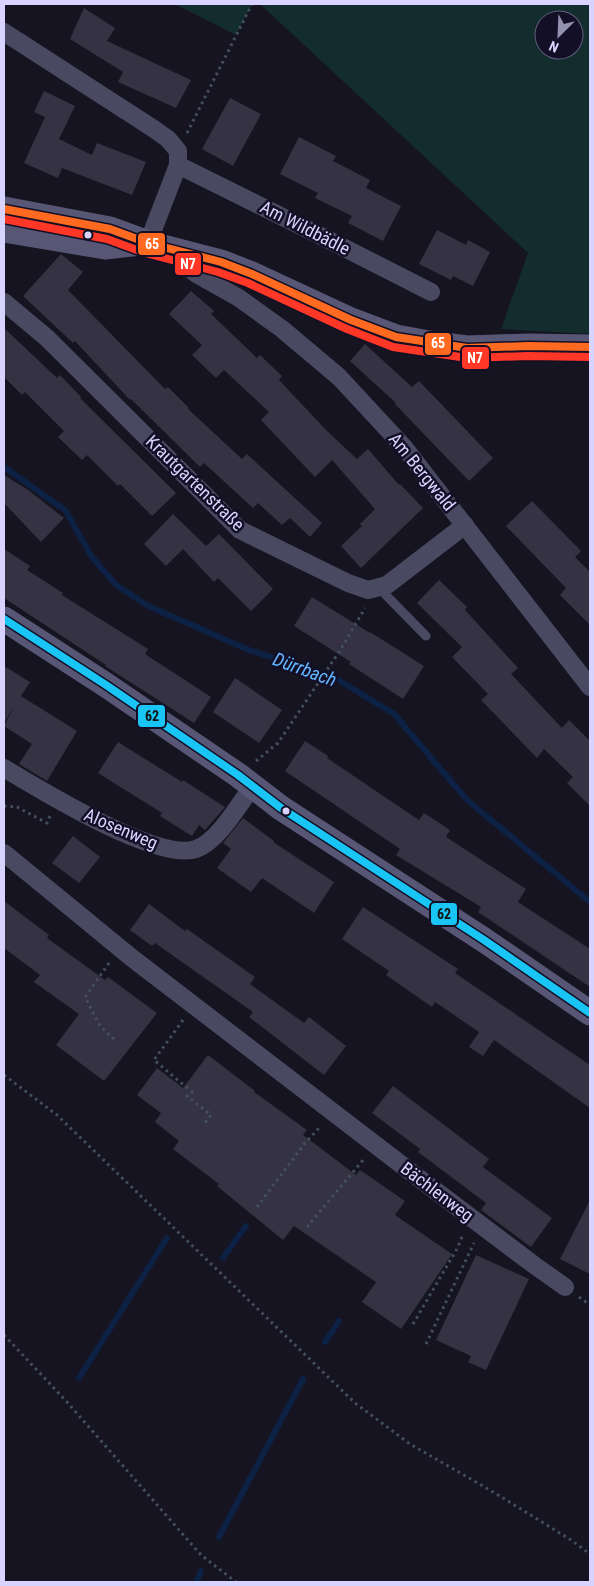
<svg xmlns="http://www.w3.org/2000/svg" width="594" height="1586" viewBox="0 0 594 1586" font-family="'Roboto Condensed',sans-serif">
  <style>
    .green { fill: #132c2d; fill-rule: evenodd }
    .lines { fill: none; stroke-linecap: round; stroke-linejoin: round }
    .stream { stroke: #0d2144; stroke-width: 6 }
    .building { fill: #343243 }
    .path { stroke: #44505f; stroke-width: 3; stroke-dasharray: 2.5 4; stroke-linecap: butt }
    .lane { stroke: #4a4962; stroke-width: 9 }
    .street { stroke: #4a4962; stroke-width: 18 }
    .secondary { stroke: #575674; stroke-width: 25 }
    .bus-1-casing { stroke: #130f26; stroke-width: 11 }
    .bus-2-casing { stroke: #130f26; stroke-width: 11 }
    .bus-3-casing { stroke: #130f26; stroke-width: 11 }
    .bus-1 { stroke: #18c5f4; stroke-width: 8 }
    .bus-2 { stroke: #ff6a20; stroke-width: 8 }
    .bus-3 { stroke: #ff3727; stroke-width: 8 }
    .bus-dot { fill: #d9d4ff; stroke: #130f26; stroke-width: 2 }
    .labels { text-anchor: middle; stroke-width: 5; stroke-linejoin: round; paint-order: stroke }
    .street-label { font-size: 18px; fill: #d9d4ff; stroke: #130f26 }
    .water-label { font-size: 19px; font-style: italic; fill: #62b6ff; stroke: #130f26 }
    .line-badge { stroke: #130f26; stroke-width: 2 }
    .badge-label { font-size: 14px; text-anchor: middle; font-weight: bold; fill: #fff }
    .pale-badge-label { font-size: 14px; text-anchor: middle; font-weight: bold; fill: #111 }
  </style>
  <rect width="100%" height="100%" fill="#161421"/>
  <!-- green -->
  <g class="green">
    <polygon points="175,4 252,4 236,35"/>
    <path d="M260,4H590V334L501,329L528,253ZM544,20H574V50H544Z"/>
  </g>
  <g class="lines">
    <!-- stream -->
    <g class="stream">
      <polyline points="4,467 65,510 92,557 116,585 148,606 249,650 332,676 394,714 467,800 590,902"/>
      <polyline points="223,1258 246,1226"/>
      <polyline points="325,1342 339,1321"/>
      <polyline points="79,1378 167,1238"/>
      <polyline points="219,1537 303,1379"/>
      <polyline points="196,1582 201,1571"/>
    </g>
  </g>
  <!-- building -->
  <g class="building">
    <polygon points="84,8 115,28 107,41 191,80 176,108 118,82 123,72 70,39"/>
    <polygon points="44,91 75,106 59,139 92,155 97,143 146,162 132,195 62,168 58,178 24,163 45,117 34,112"/>
    <polygon points="230,98 261,114 233,166 202,149"/>
    <polygon points="299,137 336,156 333,161 370,180 366,188 401,206 383,241 348,223 352,216 315,198 318,193 280,174"/>
    <polygon points="437,230 466,245 468,240 490,252 473,286 453,276 451,280 419,264"/>
    <polygon points="61,254 83,272 68,290 165,389 168,387 189,408 188,409 242,459 247,454 322,523 310,537 290,518 282,525 258,503 253,508 204,463 200,467 131,399 130,400 75,341 73,343 23,296"/>
    <polygon points="191,291 214,311 211,314 257,358 260,355 282,376 279,380 326,430 357,459 368,449 399,485 400,484 423,508 361,568 341,546 362,526 360,524 375,509 332,460 315,477 261,420 269,412 224,370 216,378 192,355 202,345 169,314"/>
    <polygon points="4,328 57,378 60,375 81,397 80,398 176,493 152,516 120,484 118,486 87,455 82,460 58,437 64,431 25,392 22,395 4,377"/>
    <polygon points="365,344 412,387 419,381 493,458 469,481 395,404 396,403 350,361"/>
    <polygon points="4,475 28,490 64,518 41,542 4,503"/>
    <polygon points="532,501 581,551 575,557 590,572 590,625 560,595 566,588 506,526"/>
    <polygon points="173,514 206,546 219,534 273,589 251,611 218,578 214,582 183,549 166,566 144,544"/>
    <polygon points="4,549 30,566 27,570 63,593 62,595 148,649 145,654 211,697 194,723 105,666 106,665 4,598"/>
    <polygon points="439,580 467,607 465,610 518,668 511,674 562,728 569,720 590,741 590,806 567,783 573,777 544,749 537,758 481,700 488,694 452,657 462,647 417,603"/>
    <polygon points="312,597 370,633 370,632 424,666 403,699 349,664 351,662 294,626"/>
    <polygon points="4,666 30,682 21,696 77,731 47,781 19,764 32,744 4,726 14,707 4,723"/>
    <polygon points="235,678 282,710 259,743 213,712"/>
    <polygon points="305,741 328,756 327,758 419,820 424,813 450,830 446,837 526,889 518,902 590,949 590,987 478,912 481,907 396,855 400,849 285,771"/>
    <polygon points="118,742 182,782 183,780 225,807 205,830 199,825 192,836 160,816 162,813 98,773"/>
    <polygon points="243,818 274,841 273,842 334,882 314,913 262,878 251,892 217,868 231,849 223,843"/>
    <polygon points="73,836 100,857 79,883 52,863"/>
    <polygon points="4,901 49,935 47,938 105,980 108,977 157,1013 104,1081 56,1045 79,1014 34,982 40,975 4,948"/>
    <polygon points="149,904 185,931 187,929 255,977 250,984 304,1023 309,1017 346,1046 324,1075 249,1017 253,1012 155,943 152,946 130,930"/>
    <polygon points="363,907 458,969 455,973 590,1065 590,1108 494,1040 483,1056 469,1047 479,1032 435,1002 432,1007 386,975 389,971 342,939"/>
    <polygon points="208,1055 255,1091 254,1092 307,1130 303,1135 356,1175 360,1170 405,1201 395,1215 452,1254 401,1329 362,1302 376,1282 294,1226 283,1240 217,1186 219,1184 173,1149 179,1141 155,1122 161,1113 137,1095 157,1068 183,1088"/>
    <polygon points="393,1086 489,1159 483,1167 552,1218 531,1247 481,1210 486,1203 418,1152 420,1149 372,1113"/>
    <polygon points="590,1200 590,1274 560,1259"/>
    <polygon points="476,1255 529,1279 486,1370 468,1362 471,1356 436,1340"/>
  </g>
  <g class="lines">
    <!-- path -->
    <g class="path">
      <polyline points="187,133 252,4"/>
      <polyline points="256,761 278,743 341,649 365,608"/>
      <polyline points="4,806 17,807 47,823 50,816"/>
      <polyline points="109,963 85,997 100,1026 116,1041"/>
      <polyline points="183,1020 154,1060 192,1092 187,1096 211,1115 205,1123"/>
      <polyline points="4,1075 57,1115 355,1403 410,1444 495,1493 571,1540 590,1554"/>
      <polyline points="257,1207 305,1143 321,1126"/>
      <polyline points="307,1227 364,1159"/>
      <polyline points="579,1297 590,1305"/>
      <polyline points="413,1324 458,1247 463,1234"/>
      <polyline points="4,1335 67,1402 201,1555 236,1582"/>
      <polyline points="426,1344 474,1243"/>
    </g>
    <!-- lane -->
    <polyline class="lane" points="378,587 426,636"/>
    <!-- street -->
    <g class="street">
      <polyline points="4,32 154,129 168,139 178,151 178,165 148,243"/>
      <polyline points="178,165 319,235 431,292"/>
      <polyline points="179,250 185,265 198,275 239,298 282,329 339,377 403,446 590,687"/>
      <polyline points="4,302 47,338 240,530 348,583 368,590 387,585 465,525"/>
      <path d="M4,768C39,789 157,862 196,849C218,841 238,806 252,787"/>
      <polyline points="4,853 132,958 424,1182 534,1265 565,1287"/>
    </g>
    <!-- secondary -->
    <g class="secondary">
      <polyline points="4,209 110,229 148,243 221,262 252,274 351,320 396,337 429,343 467,348 528,346 590,347"/>
      <polyline points="4,230 105,247 140,243"/>
      <polyline points="4,619 106,685 238,775 281,808 484,940 590,1013"/>
    </g>
    <defs>
      <polyline id="bus-1" points="4,619 106,685 238,775 281,808 484,940 590,1013"/>
      <polyline id="bus-2" points="4,209 110,229 148,243 221,262 252,274 351,320 396,337 467,348 528,346 590,347"/>
      <polyline id="bus-3" points="4,219 107,239 145,253 218,272 248,283 347,329 393,347 467,358 528,356 590,357"/>
    </defs>
    <!-- bus-1 casing -->
    <use href="#bus-1" class="bus-1-casing"/>
    <!-- bus-2 casing -->
    <use href="#bus-2" class="bus-2-casing"/>
    <!-- bus-3 casing -->
    <use href="#bus-3" class="bus-3-casing"/>
    <!-- bus-1 -->
    <use href="#bus-1" class="bus-1"/>
    <!-- bus-2 -->
    <use href="#bus-2" class="bus-2"/>
    <!-- bus-3 -->
    <use href="#bus-3" class="bus-3"/>
  </g>
  <!-- markers -->
  <g class="bus-dot">
    <circle cx="88" cy="235" r="4.5"/>
    <circle cx="286" cy="811" r="4.5"/>
  </g>
  <g class="labels">
    <!-- street labels -->
    <g class="street-label">
      <text transform="translate(305 228) rotate(27)" y="6">Am Wildbädle</text>
      <text transform="translate(422 472) rotate(51)" y="6">Am Bergwald</text>
      <text transform="translate(195 483) rotate(44)" y="6">Krautgartenstraße</text>
      <text transform="translate(121 829) rotate(23)" y="6">Alosenweg</text>
      <text transform="translate(437 1192) rotate(37)" y="6">Bächlenweg</text>
    </g>
    <!-- water labels -->
    <g class="water-label">
      <text transform="translate(305 669) rotate(20)" y="7">Dürrbach</text>
    </g>
  </g>
  <g class="line-badge">
    <rect x="137" y="232" width="29" height="24" rx="5" fill="#ff6a20"/>
    <rect x="174" y="252" width="28" height="24" rx="5" fill="#ff3727"/>
    <rect x="424" y="332" width="28" height="24" rx="5" fill="#ff6a20"/>
    <rect x="461" y="346" width="29" height="24" rx="5" fill="#ff3727"/>
    <rect x="137" y="704" width="29" height="24" rx="5" fill="#18c5f4"/>
    <rect x="430" y="902" width="28" height="24" rx="5" fill="#18c5f4"/>
  </g>
  <g class="badge-label">
    <text x="152" y="249">65</text>
    <text x="188" y="269">N7</text>
    <text x="438" y="348">65</text>
    <text x="475" y="363">N7</text>
  </g>
  <g class="pale-badge-label">
    <text x="152" y="721">62</text>
    <text x="444" y="919">62</text>
  </g>
  <!-- border -->
  <rect width="594" height="1586" fill="none" stroke="#d9d4ff" stroke-width="10"/>
  <!-- north arrow -->
  <g transform="translate(559 35) rotate(204)"><circle r="24" fill="#130f26" stroke="#625e7d"/>
  <path d="M0-4L9 19L0 12L-9 19Z" fill="#9591b1"/>
  <text y="-8" font-size="14" font-weight="bold" text-anchor="middle" fill="#d9d4ff">N</text>
  </g>
</svg>
